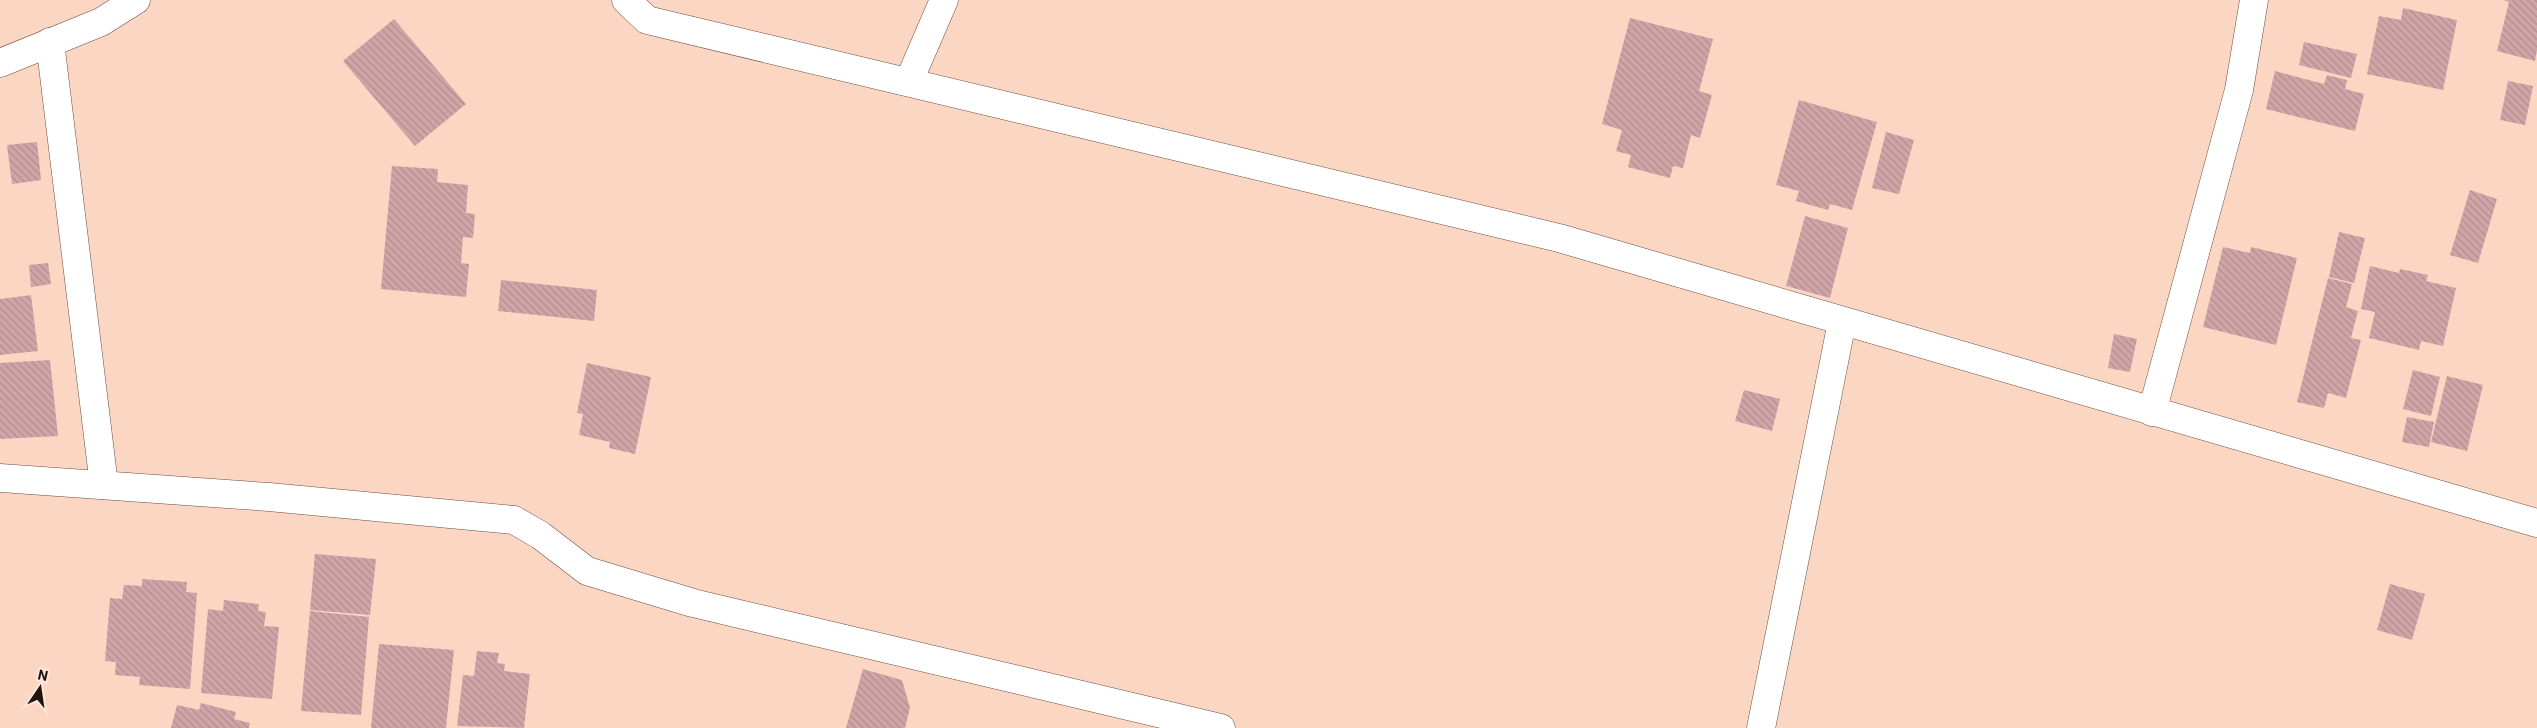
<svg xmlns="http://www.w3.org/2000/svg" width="2537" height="728" viewBox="0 0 2537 728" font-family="Roboto,sans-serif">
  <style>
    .building { fill: url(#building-back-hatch) }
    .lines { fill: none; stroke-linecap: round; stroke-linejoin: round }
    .minor-casing { stroke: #6d4e3e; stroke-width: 29 }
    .minor { stroke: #fff; stroke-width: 28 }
  </style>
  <defs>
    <pattern id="building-back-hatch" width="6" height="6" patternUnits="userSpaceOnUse" patternTransform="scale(1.25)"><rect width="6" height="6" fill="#cfa6a7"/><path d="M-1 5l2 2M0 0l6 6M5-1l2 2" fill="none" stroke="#b18e8f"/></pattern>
  </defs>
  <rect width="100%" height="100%" fill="#fbd6c3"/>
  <!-- building -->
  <g class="building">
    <polygon points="2504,0 2537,0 2537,50 2535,61 2497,51 2509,2"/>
    <polygon points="2403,8 2457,20 2443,90 2367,74 2379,16 2401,20"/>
    <polygon points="1630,18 1713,39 1699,91 1712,95 1700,138 1691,135 1683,168 1673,166 1670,178 1628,167 1631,155 1616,151 1622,130 1602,124"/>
    <polygon points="394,19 466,104 415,146 343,61"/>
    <polygon points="2304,42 2357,54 2351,78 2299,65"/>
    <polygon points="2275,71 2324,84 2327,75 2347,80 2345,89 2364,94 2355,131 2266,109"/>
    <polygon points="2508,81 2533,86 2525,125 2500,120"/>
    <polygon points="1799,100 1877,122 1852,210 1830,204 1828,210 1796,201 1799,191 1776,185"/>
    <polygon points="1886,132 1914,140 1899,194 1872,188"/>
    <polygon points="37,142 41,180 12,184 7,145"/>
    <polygon points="392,166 438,169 437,182 468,185 466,213 475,214 473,238 463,237 461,263 469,264 466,297 381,289"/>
    <polygon points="2470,190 2497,199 2478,263 2450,255"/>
    <polygon points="1805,216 1848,228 1830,298 1786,286"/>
    <polygon points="2339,232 2365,238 2354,283 2329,277"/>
    <polygon points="2223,247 2250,253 2251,247 2297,258 2276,345 2203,327"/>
    <polygon points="48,263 51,284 31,287 29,265"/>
    <polygon points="2370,266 2399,273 2400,269 2428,275 2426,281 2456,288 2443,346 2421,341 2419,350 2369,338 2375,312 2361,309"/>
    <polygon points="2328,278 2352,284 2346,307 2358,311 2351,338 2361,340 2346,398 2328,393 2324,408 2297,402"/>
    <polygon points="501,280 597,290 594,321 498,311"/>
    <polygon points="31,295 38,351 0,355 0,299"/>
    <polygon points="2114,334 2137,339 2130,372 2108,368"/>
    <polygon points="50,360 58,436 0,439 0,363"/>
    <polygon points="587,363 651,377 635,454 609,448 610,442 579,435 583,414 577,413"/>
    <polygon points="2413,370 2440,377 2431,416 2403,409"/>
    <polygon points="2447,376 2483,385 2467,451 2431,442"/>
    <polygon points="1744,390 1780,399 1772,431 1735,421"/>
    <polygon points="2407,417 2434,422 2429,447 2402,442"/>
    <polygon points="315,554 376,559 370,615 310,610"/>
    <polygon points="142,579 187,582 186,592 197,593 190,689 139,685 140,677 115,675 116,662 105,661 110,598 122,599 124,585 142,586"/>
    <polygon points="2390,584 2425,594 2412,640 2377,630"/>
    <polygon points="224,600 259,604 258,611 266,612 264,626 279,627 272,699 201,693 208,609 223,611"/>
    <polygon points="310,611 369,617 361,715 301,711"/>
    <polygon points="379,644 454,650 446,728 371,728"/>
    <polygon points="477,651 499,653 497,663 505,664 504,671 530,674 524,728 457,726 463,675 474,676"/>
    <polygon points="863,669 902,680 910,708 905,728 846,728"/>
    <polygon points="201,703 236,712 234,719 250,723 249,728 171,728 177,705 199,710"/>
  </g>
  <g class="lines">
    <defs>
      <g id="minor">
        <polyline points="626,0 647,20 1559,238 2537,523"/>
        <polyline points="50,42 104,485"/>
        <polyline points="0,63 101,22 136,0"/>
        <polyline points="909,81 944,0"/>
        <polyline points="2152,412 2239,90 2254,0"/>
        <polyline points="0,478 269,497 514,520 540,535 587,571 693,603 1221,728"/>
        <polyline points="1761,728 1842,322"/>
      </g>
    </defs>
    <!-- minor casing -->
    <use href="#minor" class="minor-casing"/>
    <!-- minor -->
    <use href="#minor" class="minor"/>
  </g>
  <!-- north arrow -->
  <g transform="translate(40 688) rotate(13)" stroke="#fde6db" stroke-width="4" paint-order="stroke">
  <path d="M0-4L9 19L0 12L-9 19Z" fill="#21140e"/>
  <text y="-8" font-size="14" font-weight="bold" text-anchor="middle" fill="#21140e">N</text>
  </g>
</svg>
